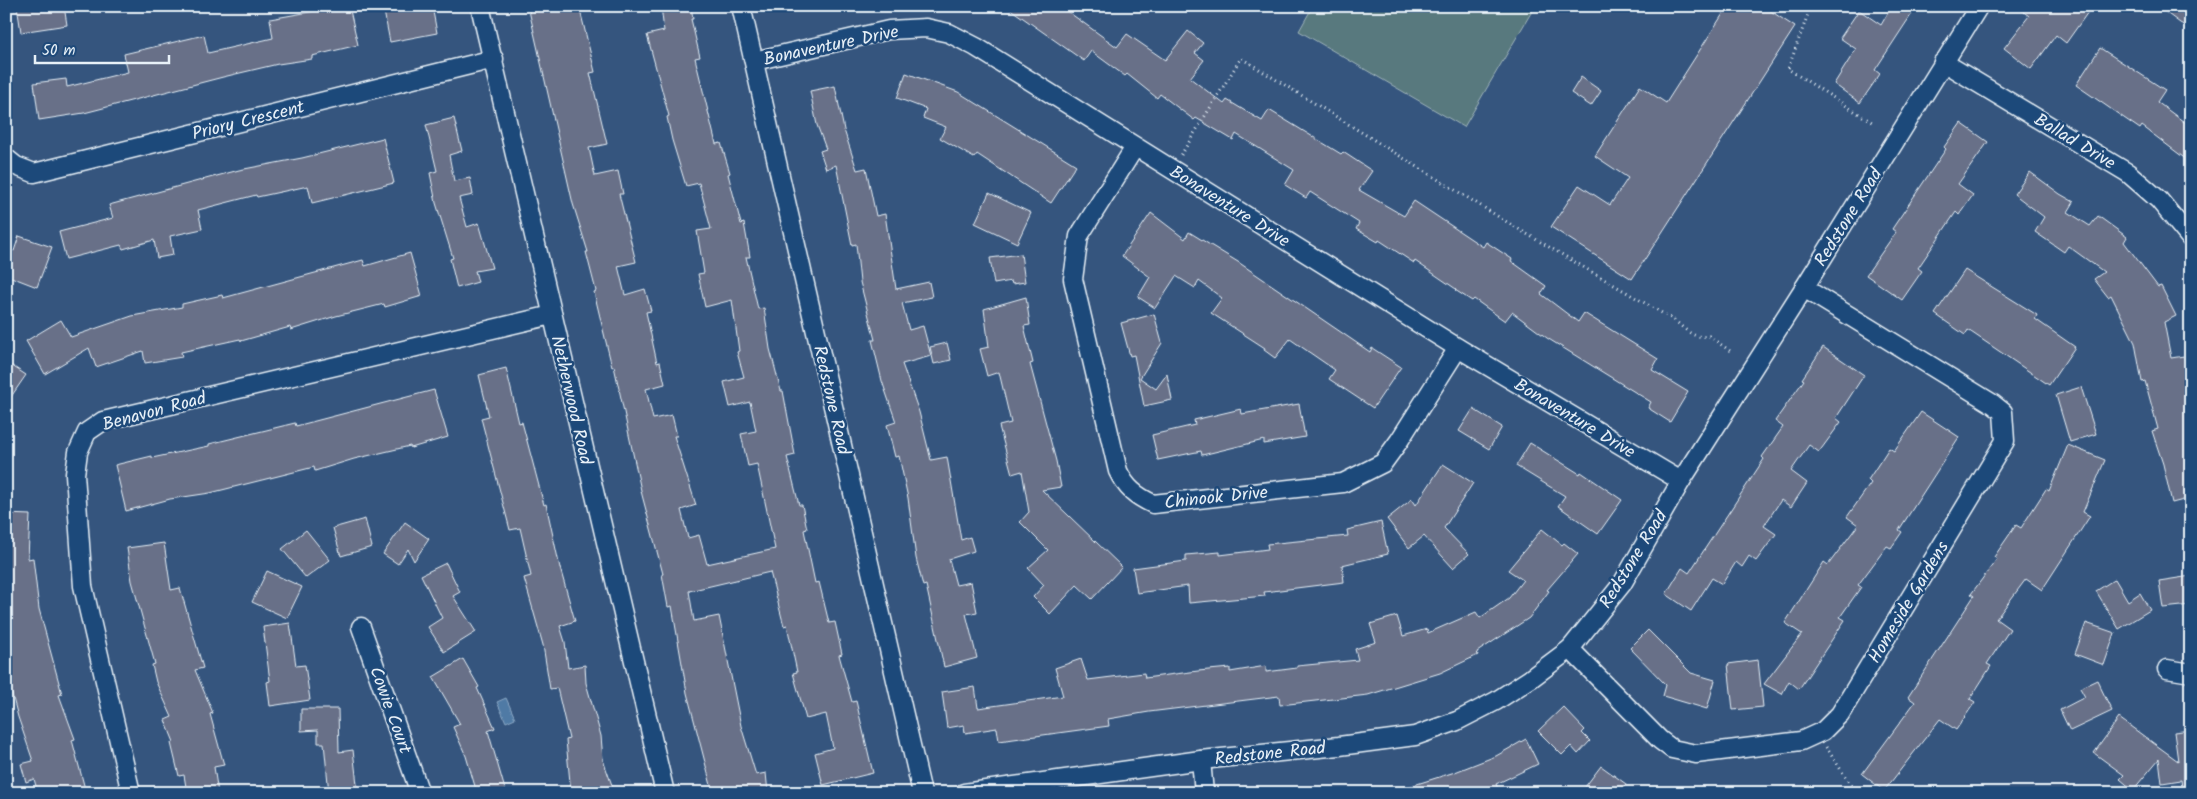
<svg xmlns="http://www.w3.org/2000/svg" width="2197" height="799" viewBox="0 0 2197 799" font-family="Kalam,sans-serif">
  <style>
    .green { fill: #58797e; stroke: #a0b5bb }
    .water { fill: #507aa5; stroke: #8daac6 }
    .building { fill: #677088; stroke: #e8f1f8 }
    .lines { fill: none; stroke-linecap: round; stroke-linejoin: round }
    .street-casing { stroke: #e8f1f8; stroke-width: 21 }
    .path { stroke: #e8f1f8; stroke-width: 3; stroke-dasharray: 1 4; stroke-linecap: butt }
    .street { stroke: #1f4a7a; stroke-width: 18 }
    .labels { text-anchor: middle; stroke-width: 5; stroke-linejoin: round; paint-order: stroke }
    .street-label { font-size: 18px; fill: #e8f1f8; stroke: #1f4a7a }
  </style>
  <rect width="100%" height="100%" fill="#35557e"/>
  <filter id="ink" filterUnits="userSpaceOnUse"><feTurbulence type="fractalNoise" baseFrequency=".02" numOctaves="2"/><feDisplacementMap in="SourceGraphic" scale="10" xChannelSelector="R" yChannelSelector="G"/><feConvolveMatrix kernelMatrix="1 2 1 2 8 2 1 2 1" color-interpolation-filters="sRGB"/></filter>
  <g filter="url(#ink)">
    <!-- green -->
    <polygon class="green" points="1313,6 1535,6 1464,127 1299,31"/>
    <!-- water -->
    <polygon class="water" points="506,698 515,718 506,722 497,702"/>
    <!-- building -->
    <g class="building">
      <polygon points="17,6 64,6 67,25 21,32"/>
      <polygon points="328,6 349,6 358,45 312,56 312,59 278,64 223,77 84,113 39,120 34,83 66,79 67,87 128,72 124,54 204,35 208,53 273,38 270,19 315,11 315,9"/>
      <polygon points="383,6 432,6 437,33 390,42"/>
      <polygon points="528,6 579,6 595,72 590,73 607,144 589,148 595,176 618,171 623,194 619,194 636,262 618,266 625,295 645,289 651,311 646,312 657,363 660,362 665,384 646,389 653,419 672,415 677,436 674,436 696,505 681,510 688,538 699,535 707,564 775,549 757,464 748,466 741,434 756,431 750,402 730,407 724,382 744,377 737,352 739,351 732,300 705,307 698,274 704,273 697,231 711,229 699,183 686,186 672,140 667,117 669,116 647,35 664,31 661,6 691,6 693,19 691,19 700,57 695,58 716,144 721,143 730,173 728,174 741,224 744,223 750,257 746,257 758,309 764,308 770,349 781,391 783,391 795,455 787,457 799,505 802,505 807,529 804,530 815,583 819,582 829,623 835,622 842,654 839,655 852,702 856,701 873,773 823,785 815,753 833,748 826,714 806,719 793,673 797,672 787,625 784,626 770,572 689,591 694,621 719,616 741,726 756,775 766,773 768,793 713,793 687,693 672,606 668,607 662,574 663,574 642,495 614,366 612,367 594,292 596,291 586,252 588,252 573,204"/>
      <polygon points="1006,6 1060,6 1117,47 1127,34 1165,60 1188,31 1203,43 1195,53 1204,60 1190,78 1224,104 1227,100 1262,121 1269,110 1341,154 1343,152 1372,171 1359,190 1404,216 1414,201 1483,247 1486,242 1512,259 1511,261 1546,286 1541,294 1578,322 1584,313 1658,359 1652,370 1688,392 1670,422 1648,408 1651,402 1547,338 1512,312 1505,321 1474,299 1472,301 1455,290 1456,289 1415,261 1414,263 1379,240 1378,242 1356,229 1359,223 1310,192 1306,198 1285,185 1294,170 1236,134 1233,140 1196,118 1194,120 1160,94 1157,98 1127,74 1125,76 1091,51 1084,61"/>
      <polygon points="1728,6 1763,6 1795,27 1632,279 1551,227 1579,185 1610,205 1628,178 1595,156 1640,86 1666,103"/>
      <polygon points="1892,6 1917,6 1875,70 1880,74 1860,103 1834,84 1856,49 1840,38 1859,10 1881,25"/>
      <polygon points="2016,6 2080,6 2088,12 2066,43 2056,35 2031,69 2004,48 2029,16"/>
      <polygon points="2157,6 2191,6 2191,29 2180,23"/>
      <polygon points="2100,48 2165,90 2157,102 2191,127 2191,163 2142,126 2140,129 2076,85"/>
      <polygon points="906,73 958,92 1076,165 1051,203 977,154 974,158 940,138 946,127 923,118 926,109 897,98"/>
      <polygon points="1581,77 1601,91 1591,106 1571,93"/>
      <polygon points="835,86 844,130 857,170 866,168 876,216 885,214 896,289 929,282 932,297 902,303 909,330 923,326 931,356 902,364 919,412 931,460 947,457 961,540 970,537 974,551 949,559 956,585 971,582 977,612 966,614 977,658 944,667 926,585 923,586 916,558 908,498 899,456 895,457 887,425 896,422 882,381 872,340 875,340 860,282 856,244 852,245 836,165 826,169 820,151 826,149 817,125 810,91"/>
      <polygon points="454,118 462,151 449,155 454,181 470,178 473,195 459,198 467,227 479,223 492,268 475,271 478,282 457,288 450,259 453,258 436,203 430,173 437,171 426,125"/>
      <polygon points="1961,123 1988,142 1958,184 1973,195 1959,215 1956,212 1918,268 1922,271 1902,300 1866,275 1896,232 1892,229 1946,149 1944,147"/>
      <polygon points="383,138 394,183 312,203 308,186 257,197 256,195 198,210 202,229 170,236 173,255 157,258 154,240 123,249 121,245 66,259 59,232 113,218 109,205 239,170 302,158"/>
      <polygon points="2030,172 2060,194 2074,202 2068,212 2090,226 2098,216 2127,237 2124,242 2158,287 2161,286 2176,316 2164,322 2171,358 2184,356 2191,386 2191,498 2172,503 2163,464 2152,431 2158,429 2145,381 2142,382 2135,343 2111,295 2108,297 2094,279 2104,272 2068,246 2064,252 2035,232 2044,217 2014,194"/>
      <polygon points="989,193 1031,213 1017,243 975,223"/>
      <polygon points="1151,213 1185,239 1189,232 1238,262 1370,352 1372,348 1401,367 1373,408 1329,379 1335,370 1290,339 1275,358 1264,350 1265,348 1211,313 1222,298 1199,281 1195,288 1176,276 1155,308 1138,297 1150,277 1122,256"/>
      <polygon points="19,236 52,247 37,287 6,275 6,249 14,251"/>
      <polygon points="410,253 422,296 385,307 384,304 336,316 291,330 290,327 241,341 240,339 181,352 182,357 145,363 143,351 96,367 89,348 45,374 26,341 61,320 71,337 132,316 182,307 182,304 222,295 223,298 363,260 365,266"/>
      <polygon points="1021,254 1025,282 1012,284 1011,281 994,284 990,258"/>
      <polygon points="1965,270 2037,315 2035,319 2075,347 2049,385 1968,330 1965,335 1935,314"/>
      <polygon points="1026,297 1030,325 1024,326 1033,363 1030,364 1056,461 1061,487 1042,490 1122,567 1092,599 1077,585 1050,614 1033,597 1044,585 1028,568 1048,550 1020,522 1029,512 1022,471 1012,474 999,426 1011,423 999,372 987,376 980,349 989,347 984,309"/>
      <polygon points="1154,314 1162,343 1140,378 1156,389 1167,374 1172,400 1144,406 1134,355 1130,356 1121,323"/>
      <polygon points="947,343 951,360 934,364 930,347"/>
      <polygon points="1823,347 1864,375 1836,418 1841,422 1819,452 1809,445 1791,471 1807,483 1791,507 1781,500 1764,526 1776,534 1756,561 1749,556 1742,567 1736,562 1722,584 1712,578 1691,611 1666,594 1682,568 1689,573 1764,459 1762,457 1783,427 1775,421 1804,380 1802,379"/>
      <polygon points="6,362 26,375 6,404"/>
      <polygon points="506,368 519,423 522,422 544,505 546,504 560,568 575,621 560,626 565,642 568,668 585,665 586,683 601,736 603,760 613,788 600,793 571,793 566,740 569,739 557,688 550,689 543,645 524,578 531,576 520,528 510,530 481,418 489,416 479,375"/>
      <polygon points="2081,387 2096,434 2070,442 2056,395"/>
      <polygon points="434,390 448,437 411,448 410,446 354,459 315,471 314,467 210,493 170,499 126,511 115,465 152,456 152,458 209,446 209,444 295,423 296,426"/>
      <polygon points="1299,404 1305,437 1264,444 1264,440 1202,455 1201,451 1158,460 1152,435 1195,425 1194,420 1241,409 1242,414"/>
      <polygon points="1473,409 1502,427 1489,449 1459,431"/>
      <polygon points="1921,412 1959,437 1899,530 1902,532 1891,548 1887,546 1858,585 1861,587 1840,617 1845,620 1799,689 1789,681 1782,694 1764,684 1802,634 1785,623 1824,562 1828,565 1858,525 1847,517 1871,483 1868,480 1889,448 1894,451"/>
      <polygon points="1530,443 1580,474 1581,472 1622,500 1598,534 1558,506 1565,496 1516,466"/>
      <polygon points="2068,445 2105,460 2083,512 2090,516 2042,590 2026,579 1996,619 2010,629 1987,664 1991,666 1970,699 1975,702 1956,730 1940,719 1884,791 1862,774 1915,702 1908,697 1974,596 1971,594 1997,559 1994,557 2016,525 2021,528 2046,489 2049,491"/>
      <polygon points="1443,464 1473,483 1444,528 1469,554 1453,568 1424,536 1409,548 1387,519 1412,499 1416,505"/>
      <polygon points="6,514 30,515 28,559 33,558 39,609 62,694 59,695 75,739 72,740 85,789 74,793 38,793 34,779 26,782 21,764 33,761 18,717 6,672"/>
      <polygon points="365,519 372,547 341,556 333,528"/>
      <polygon points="405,522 429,539 414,561 408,549 398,564 383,554"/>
      <polygon points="1381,522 1388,554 1342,565 1344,582 1264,592 1265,596 1189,603 1188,586 1137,593 1133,568 1186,561 1186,555 1220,552 1220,555 1268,549 1267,544 1348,536 1347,530"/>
      <polygon points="1542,529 1562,545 1564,543 1578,554 1547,590 1549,591 1529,618 1477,652 1478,655 1440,673 1368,695 1280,705 1279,696 1149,712 1108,719 1109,726 999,741 997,728 965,733 964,725 947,728 942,692 975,687 978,708 1063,696 1055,668 1081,659 1088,680 1144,673 1145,678 1198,671 1230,668 1230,672 1266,666 1266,672 1297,668 1297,666 1358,660 1355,649 1376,642 1370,624 1397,616 1403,636 1427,629 1428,633 1476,612 1480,618 1509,598 1523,580 1508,570"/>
      <polygon points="306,530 330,560 306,578 282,549"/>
      <polygon points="164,543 171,590 180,588 203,668 195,670 213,713 210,714 224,765 214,767 218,793 187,793 184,775 179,776 171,743 174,742 165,720 172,717 156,682 152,665 155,664 132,581 127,548"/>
      <polygon points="446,563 460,592 453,596 476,632 444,652 428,627 442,618 421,575"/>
      <polygon points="267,571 302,587 287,618 252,602"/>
      <polygon points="2191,576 2191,605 2163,608 2159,581"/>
      <polygon points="2115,579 2128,601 2140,593 2150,610 2119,629 2096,591"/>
      <polygon points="290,623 296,666 305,665 310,700 270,706 267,682 270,681 263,627"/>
      <polygon points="2086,623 2115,633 2104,665 2075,654"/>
      <polygon points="1648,630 1691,673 1715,680 1707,709 1663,696 1666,685 1630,648"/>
      <polygon points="463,659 479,687 477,688 495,728 488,731 506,793 477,793 466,756 453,727 460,724 433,677"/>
      <polygon points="1758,660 1763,707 1733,710 1728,664"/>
      <polygon points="2097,680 2112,711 2070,731 2060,710 2085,697 2080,688"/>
      <polygon points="1563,707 1585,730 1582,733 1590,741 1578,754 1571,746 1562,755 1538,731"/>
      <polygon points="301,709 338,709 339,752 353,750 358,793 329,793 324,743 318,743 318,730 301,731"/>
      <polygon points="2119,718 2178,761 2174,732 2191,730 2191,786 2182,787 2181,780 2162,783 2159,759 2133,790 2120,779 2124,775 2094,753"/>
      <polygon points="1526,739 1538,764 1496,784 1500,793 1398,793 1398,790 1455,772 1496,756"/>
      <polygon points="1601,766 1626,784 1620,793 1593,793 1585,787"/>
    </g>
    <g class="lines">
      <defs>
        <g id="street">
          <polyline points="480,6 665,793"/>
          <polyline points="741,6 922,793"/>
          <polyline points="754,61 889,30 926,28 949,33 976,47 1458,348 1681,481"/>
          <polyline points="1943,62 2128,173 2159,200 2191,239"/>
          <path d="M1135,147L1079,236L1073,279L1118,471C1126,488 1136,496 1153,504L1343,483L1383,463L1399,441L1458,348"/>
          <polyline points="6,158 16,166 34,173 494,59"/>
          <polyline points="361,627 420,793"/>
          <polyline points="1570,649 1660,740 1672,749 1696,754 1801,741 1823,731 1840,714 2005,441 2003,412 1993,404 1804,288"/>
          <polyline points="2167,669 2191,673"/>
          <polyline points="1201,760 1204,793"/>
          <polyline points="131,793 83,586 75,474 78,452 87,432 103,421 552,315"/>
          <polyline points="964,793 1201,760 1339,746 1415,736 1457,721 1496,701 1530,679 1570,649 1622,584 1681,481 1804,288 1979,6"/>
        </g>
      </defs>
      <!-- street casing -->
      <use href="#street" class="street-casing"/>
      <!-- path -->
      <g class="path">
        <polyline points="1811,6 1788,69 1875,124"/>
        <path d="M1181,155L1241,58L1520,230L1674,320C1686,330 1693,339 1709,336L1733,353"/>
        <polyline points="1826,747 1856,793"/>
      </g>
      <!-- street -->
      <use href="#street" class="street"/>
    </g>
  </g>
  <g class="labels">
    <!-- street labels -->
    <g class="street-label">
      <text transform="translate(831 45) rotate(-12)" y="6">Bonaventure Drive</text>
      <text transform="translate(248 120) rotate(-14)" y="6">Priory Crescent</text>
      <text transform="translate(2075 141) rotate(31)" y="6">Ballad Drive</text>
      <text transform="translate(1230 206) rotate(32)" y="6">Bonaventure Drive</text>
      <text transform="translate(1848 217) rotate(-58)" y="6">Redstone Road</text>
      <text transform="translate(572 400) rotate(77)" y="6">Netherwood Road</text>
      <text transform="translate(832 400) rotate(77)" y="6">Redstone Road</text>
      <text transform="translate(154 411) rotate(-15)" y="6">Benavon Road</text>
      <text transform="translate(1575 418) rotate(31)" y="6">Bonaventure Drive</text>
      <text transform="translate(1216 497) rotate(-6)" y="6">Chinook Drive</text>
      <text transform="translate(1633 559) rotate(-58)" y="6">Redstone Road</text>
      <text transform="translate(1908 602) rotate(-59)" y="6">Homeside Gardens</text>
      <text transform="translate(391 710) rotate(70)" y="6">Cowie Court</text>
      <text transform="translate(1270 753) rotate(-6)" y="6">Redstone Road</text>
    </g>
  </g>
  <!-- margin -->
  <rect width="2197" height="799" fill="none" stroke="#1f4a7a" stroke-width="25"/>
  <rect x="12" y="12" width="2172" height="774" fill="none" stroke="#e8f1f8" stroke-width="2" filter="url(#ink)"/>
  <!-- scale -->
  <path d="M35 55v8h134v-8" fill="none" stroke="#e8f1f8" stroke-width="2.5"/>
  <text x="42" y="55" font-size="15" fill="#e8f1f8" stroke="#1f4a7a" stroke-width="4" paint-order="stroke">50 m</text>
</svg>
